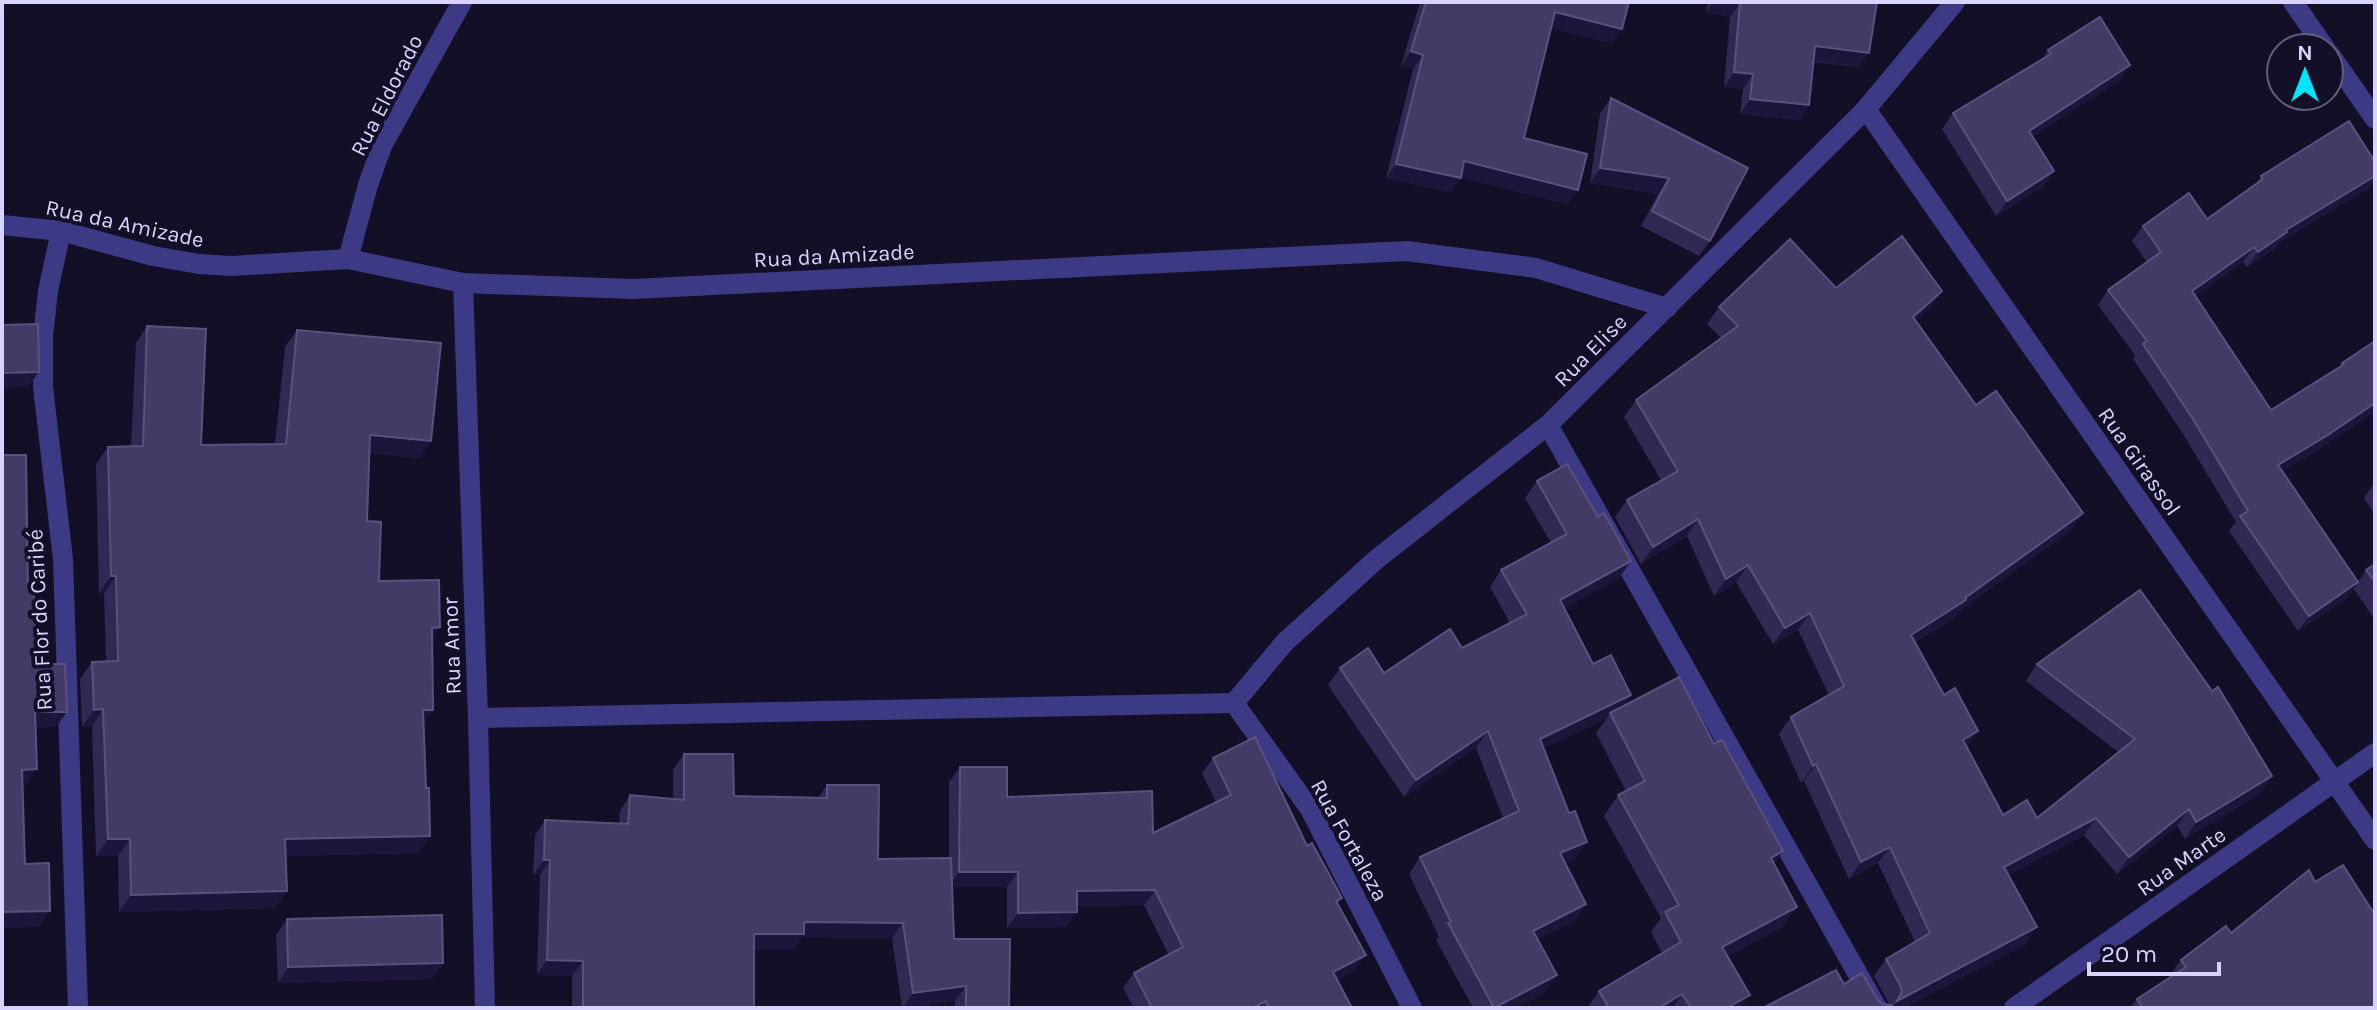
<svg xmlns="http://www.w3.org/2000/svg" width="2377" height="1010" viewBox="0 0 2377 1010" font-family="Karla,sans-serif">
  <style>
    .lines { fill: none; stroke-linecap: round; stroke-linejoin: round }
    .minor { stroke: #3d3a85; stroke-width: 20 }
    .wall { fill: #312854 }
    .shaded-wall { fill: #1d163a }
    .building { fill: #433a66; stroke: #5a527e; stroke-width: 2 }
    .labels { text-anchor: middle; stroke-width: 8; stroke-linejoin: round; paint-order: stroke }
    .street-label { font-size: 22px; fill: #d9d4ff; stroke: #130f26 }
  </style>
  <rect width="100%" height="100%" fill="#130f26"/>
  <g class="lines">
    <!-- minor -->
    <g class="minor">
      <polyline points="2293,2 2325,48"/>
      <polyline points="2329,53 2375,119"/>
      <polyline points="1866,109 2375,840"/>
      <polyline points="2,225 61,231 153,256 199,264 231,266 348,259 463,283 633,289 1407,251 1536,268 1667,308"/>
      <polyline points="61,231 48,291 43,337 43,387 63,559 78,1008"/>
      <polyline points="348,259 368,185 382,146 462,2"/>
      <polyline points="463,283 478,718 485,1008"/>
      <polyline points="1548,425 1877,1008"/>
      <polyline points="1234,703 1285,642 1378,558 1548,425 1866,109 1955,2"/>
      <polyline points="1234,703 1310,809 1412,1008"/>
      <polyline points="478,718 1234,703"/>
      <polyline points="2014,1008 2375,753"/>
    </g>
  </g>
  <!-- wall -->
  <g class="wall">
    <polygon points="1420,2 1629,2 1612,43 1551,28 1524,138 1568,204 1461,177 1450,192 1386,178 1413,69 1401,66"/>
    <polygon points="1708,2 1877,2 1859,67 1814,62 1809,105 1799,120 1740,114 1743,89 1724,87 1730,17 1706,12"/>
    <polygon points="2048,50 2130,65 2119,81 2032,137 2054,171 2043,187 1996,216 1942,129 1953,113 2043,58"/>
    <polygon points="1611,98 1710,241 1699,256 1641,226 1658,194 1590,183 1600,113"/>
    <polygon points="2261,176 2371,187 2280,242 2277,247 2247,267 2243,262 2195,296 2271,410 2339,368 2342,363 2375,341 2375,411 2318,450 2282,471 2358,582 2366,570 2375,564 2375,620 2354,589 2348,597 2298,631 2229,531 2236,522 2183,434 2133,359 2135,355 2098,305 2108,290 2147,262 2132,241 2143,226 2207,219 2255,185"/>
    <polygon points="1836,288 1930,308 1915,321 1976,405 2083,513 2071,530 1958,612 1955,617 1915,642 1967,748 2003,815 2037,818 2118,752 2026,681 2037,664 2261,793 2185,839 2177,826 2117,874 2084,835 2009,875 2026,944 1904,1008 1763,1008 1844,984 1877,999 1882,1004 1889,1004 1874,976 1886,959 1915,942 1878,863 1849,879 1804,781 1801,783 1779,734 1791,717 1829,695 1798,630 1773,644 1736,582 1714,596 1687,536 1641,564 1615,517 1627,500 1661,480 1624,417 1636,400 1721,338 1707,324 1719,307"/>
    <polygon points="147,326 201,445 275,444 285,347 297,330 431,441 419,458 369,453 367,521 379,581 432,639 424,723 426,788 430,836 418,853 286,856 287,891 275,908 119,912 118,856 96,856 92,726 82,727 80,679 92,662 106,661 104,593 99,593 96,464 108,447 131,447 136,343"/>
    <polygon points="1537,481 1598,517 1631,561 1619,578 1564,608 1593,664 1623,706 1774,864 1783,927 1728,956 1741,1008 1587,1008 1599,991 1662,953 1651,932 1661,918 1604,816 1618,795 1626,791 1596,733 1607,718 1544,748 1575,859 1565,863 1574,921 1538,939 1545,992 1515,1008 1473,1008 1436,940 1439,937 1409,874 1420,857 1503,818 1476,748 1404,797 1328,685 1340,668 1384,673 1462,648 1510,623 1490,587 1501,570 1551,543 1525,498"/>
    <polygon points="2375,482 2375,515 2364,498"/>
    <polygon points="684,754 734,796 818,798 827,785 878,859 949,858 949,782 960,767 1007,797 1153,833 1216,802 1202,773 1213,758 1307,846 1342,898 1338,903 1355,970 1337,980 1352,1008 1134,1008 1123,988 1134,973 1169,955 1144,905 1077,906 1066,927 1007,928 1007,887 952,887 954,939 1009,1008 955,1008 955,1001 902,1008 892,938 802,937 793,950 754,950 754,1008 572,1008 572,976 537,975 540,875 533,875 535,835 545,820 619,823 620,811 630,795 673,799 673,770"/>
    <polygon points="287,919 432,979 278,983 276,935"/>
    <polygon points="2231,933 2375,1008 2130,1008 2137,999 2172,976 2170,975 2181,960"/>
  </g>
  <!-- shaded-wall -->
  <g class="shaded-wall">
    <polygon points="1713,2 1736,2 1740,3 1730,17 1706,12"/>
    <polygon points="1555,12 1622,29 1612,43 1545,27"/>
    <polygon points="1815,46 1869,53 1859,67 1805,60"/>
    <polygon points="1411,51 1423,55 1413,69 1401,66"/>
    <polygon points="2130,65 2119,81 2018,146 2029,131"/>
    <polygon points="1734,72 1753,74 1743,89 1724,87"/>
    <polygon points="1750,99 1809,105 1799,120 1740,114"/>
    <polygon points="1464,161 1578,190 1568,204 1454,175"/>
    <polygon points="1396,164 1461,178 1450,192 1386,178"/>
    <polygon points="1600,168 1669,178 1658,194 1590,183"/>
    <polygon points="2054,171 2043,187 1996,216 2007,201"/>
    <polygon points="2375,176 2375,181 2371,187 2280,242 2277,247 2247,267 2258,252 2286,230"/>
    <polygon points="2254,247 2243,262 2181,306 2192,291"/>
    <polygon points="1942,291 1930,308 1901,334 1913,317"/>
    <polygon points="39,372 28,387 2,388 2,373"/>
    <polygon points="2375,403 2375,411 2318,450 2268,480 2278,465"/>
    <polygon points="370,435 431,441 419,458 358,452"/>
    <polygon points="2083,513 2071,530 1958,612 1955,617 1899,651 1911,635 1965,598"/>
    <polygon points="1698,519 1687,536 1641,564 1653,547"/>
    <polygon points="1631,561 1619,578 1548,617 1560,600"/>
    <polygon points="1748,565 1736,582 1714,596 1726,579"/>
    <polygon points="111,576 116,576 104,593 99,593"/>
    <polygon points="2358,582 2348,597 2298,631 2309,616"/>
    <polygon points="1810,613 1798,630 1773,644 1785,628"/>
    <polygon points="440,627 428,644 432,628"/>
    <polygon points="1631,695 1619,712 1610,713 1607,718 1528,756 1540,739"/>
    <polygon points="103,709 92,726 82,727 94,710"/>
    <polygon points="423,710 433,710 421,727"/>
    <polygon points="35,712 67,712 56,727 25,728"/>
    <polygon points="1488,731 1476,748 1404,797 1416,780"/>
    <polygon points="1978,731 1967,748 1963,740"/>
    <polygon points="1816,764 1804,781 1801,783 1813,766"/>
    <polygon points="37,769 26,785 12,785 22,770"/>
    <polygon points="2272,776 2261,793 2185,839 2196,822"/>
    <polygon points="2189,809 2177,826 2117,874 2129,857"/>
    <polygon points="2096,818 2084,835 1993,884 2004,867"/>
    <polygon points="430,836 418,853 273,856 285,839"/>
    <polygon points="108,839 130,839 118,856 96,856"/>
    <polygon points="1587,842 1575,859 1548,870 1560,853"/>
    <polygon points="1890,847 1878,863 1849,879 1861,862"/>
    <polygon points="1783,851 1769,872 1771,858"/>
    <polygon points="544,860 550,860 540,875 533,875"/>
    <polygon points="959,872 1018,872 1007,887 948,887"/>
    <polygon points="1155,890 1144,905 1066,906 1077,891"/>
    <polygon points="287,891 275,908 119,912 131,895"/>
    <polygon points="1586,904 1574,921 1521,948 1533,931"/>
    <polygon points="1797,907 1783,927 1708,967 1722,947"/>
    <polygon points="50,911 39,927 2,928 2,912"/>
    <polygon points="1077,912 1066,927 1007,928 1018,913"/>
    <polygon points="804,922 903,923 892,938 802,937 793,950 743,950 754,934"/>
    <polygon points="2037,927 2026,944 1904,1008 1892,1008 1897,1001"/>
    <polygon points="1366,955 1355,970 1323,988 1333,972"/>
    <polygon points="547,960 583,961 572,976 537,975"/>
    <polygon points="443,963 432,979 278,983 288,967"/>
    <polygon points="1557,975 1545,992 1515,1008 1495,1008"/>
    <polygon points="966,986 955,1001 903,1008 913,993"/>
    <polygon points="1682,994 1673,1008 1659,1008"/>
    <polygon points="1750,995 1741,1008 1727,1008"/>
    <polygon points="1266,1001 1261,1008 1253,1008"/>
  </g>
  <!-- building -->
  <g class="building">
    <polygon points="1426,2 1629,2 1622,29 1555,12 1524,138 1587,154 1578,190 1464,161 1461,178 1396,164 1423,55 1411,51"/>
    <polygon points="1736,2 1877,2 1869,53 1815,46 1809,105 1750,99 1753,74 1734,72 1740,3"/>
    <polygon points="2100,17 2130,65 2029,131 2054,171 2007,201 1953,113 2051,54 2048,50"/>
    <polygon points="1611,98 1748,168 1710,241 1652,211 1669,178 1600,168"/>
    <polygon points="2349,121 2375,162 2375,176 2286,230 2287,232 2258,252 2254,247 2192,291 2271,410 2343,365 2342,363 2375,341 2375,403 2328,435 2278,465 2358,582 2309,616 2240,516 2248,511 2193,419 2143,344 2147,341 2108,290 2161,252 2143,226 2189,193 2207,219 2263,179 2261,176"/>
    <polygon points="1902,236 1942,291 1913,317 1976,405 1996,391 2083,513 1965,598 1966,600 1911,635 1944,695 1955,688 1978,731 1963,740 2003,815 2027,800 2037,818 2135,739 2037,664 2140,590 2212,691 2218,687 2272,776 2196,822 2189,809 2129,857 2096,818 2004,867 2037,927 1897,1001 1902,992 1900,985 1886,959 1930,933 1890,847 1861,862 1816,764 1813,766 1791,717 1844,686 1810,613 1785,628 1748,565 1726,579 1698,519 1653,547 1627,500 1678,471 1636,400 1738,326 1719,307 1790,239 1836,288"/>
    <polygon points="38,324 39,372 2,373 2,325"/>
    <polygon points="147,326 206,329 201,445 286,444 297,330 441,343 431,441 370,435 367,521 381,522 379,581 439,580 440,627 432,628 433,710 423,710 426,788 429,788 430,836 285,839 287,891 131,895 130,839 108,839 103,709 94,710 92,662 118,661 116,576 111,576 108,447 143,446"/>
    <polygon points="2,455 26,455 28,590 34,590 36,664 65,664 67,712 35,712 37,769 22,770 25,864 49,863 50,911 2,912"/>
    <polygon points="1567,464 1598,517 1604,513 1631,561 1560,600 1593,664 1611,655 1631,695 1540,739 1569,813 1575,811 1587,842 1560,853 1586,904 1533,931 1557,975 1494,1008 1448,923 1451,922 1420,857 1519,811 1488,731 1416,780 1340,668 1368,648 1384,673 1450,629 1462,648 1527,614 1501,570 1567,534 1537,481"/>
    <polygon points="2375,564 2375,582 2366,570"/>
    <polygon points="1679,677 1714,744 1722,740 1783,851 1771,858 1797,907 1722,947 1750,995 1727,1008 1691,1008 1682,994 1659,1008 1609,1008 1599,991 1681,942 1665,912 1679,905 1618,795 1645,781 1610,713"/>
    <polygon points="1255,737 1307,846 1312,843 1342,898 1336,901 1366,955 1333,972 1352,1008 1269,1008 1266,1001 1253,1008 1152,1008 1134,973 1183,947 1155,890 1077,891 1077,912 1018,913 1018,872 959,872 960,767 1007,767 1007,797 1152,791 1153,833 1231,795 1213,758"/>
    <polygon points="684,754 733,754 734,796 827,798 827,785 879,785 878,859 951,858 954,939 1010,939 1009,1008 966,1008 966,986 913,993 903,923 804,922 804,934 754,934 754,1008 583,1008 583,961 547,960 550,860 544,860 545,820 628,824 630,795 684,800"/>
    <polygon points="2343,865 2375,915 2375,1008 2143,1008 2137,999 2186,967 2181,960 2226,926 2231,933 2309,870 2315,882"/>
    <polygon points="442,915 443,963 288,967 287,919"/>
    <polygon points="1836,970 1844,984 1862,973 1877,999 1882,1004 1891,1005 1885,1008 1763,1008"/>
  </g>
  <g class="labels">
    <!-- street labels -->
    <g class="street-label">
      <text transform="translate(386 95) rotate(-63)" y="8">Rua Eldorado</text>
      <text transform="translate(125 223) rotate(12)" y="8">Rua da Amizade</text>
      <text transform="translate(834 255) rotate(-3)" y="8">Rua da Amizade</text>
      <text transform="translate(1590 350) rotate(-45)" y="8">Rua Elise</text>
      <text transform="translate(2140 461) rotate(55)" y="8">Rua Girassol</text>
      <text transform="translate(39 620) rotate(-93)" y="8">Rua Flor do Caribé</text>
      <text transform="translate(451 646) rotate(-92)" y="8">Rua Amor</text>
      <text transform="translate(1350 840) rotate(61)" y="8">Rua Fortaleza</text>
      <text transform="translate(2181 861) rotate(-35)" y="8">Rua Marte</text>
    </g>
  </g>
  <!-- border -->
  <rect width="2377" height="1010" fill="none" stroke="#d9d4ff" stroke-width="8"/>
  <!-- north arrow -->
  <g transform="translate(2305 72)"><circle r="38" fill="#130f26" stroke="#625e7d" stroke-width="2"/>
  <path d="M0-6L14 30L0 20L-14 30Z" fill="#00e5ff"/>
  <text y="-12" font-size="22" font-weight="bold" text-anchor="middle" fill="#d9d4ff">N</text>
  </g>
  <!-- scale -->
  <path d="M2089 962v12h130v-12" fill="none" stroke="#d9d4ff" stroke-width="4"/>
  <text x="2101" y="962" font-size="24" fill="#d9d4ff" stroke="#130f26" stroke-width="6" paint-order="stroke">20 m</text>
</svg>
